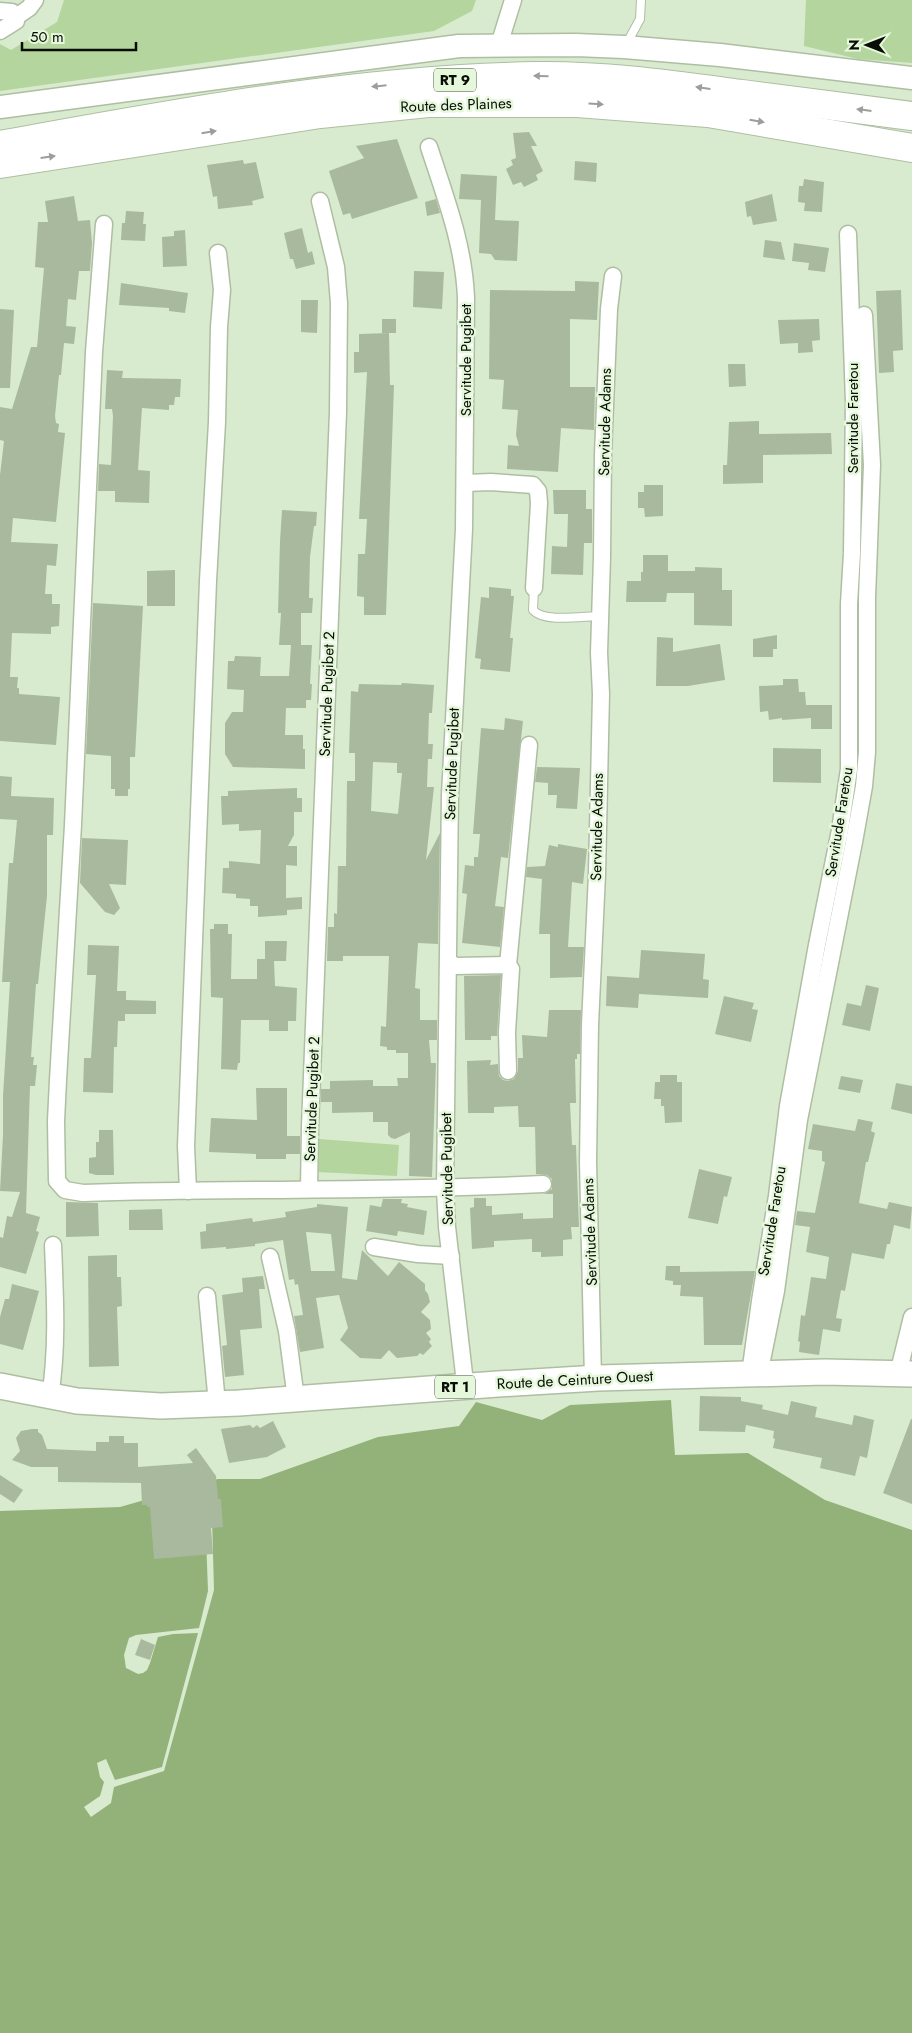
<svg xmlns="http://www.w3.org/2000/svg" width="912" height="2033" viewBox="0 0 912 2033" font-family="Jost,sans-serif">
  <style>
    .green { fill: #b4d59d }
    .water { fill: #92b27a }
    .pier { fill: #d9ebce }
    .building { fill: #a9b99e; fill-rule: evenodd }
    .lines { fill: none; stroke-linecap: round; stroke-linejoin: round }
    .lane-casing { stroke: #aebea2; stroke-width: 10 }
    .street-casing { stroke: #aebea2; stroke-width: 19 }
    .secondary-casing { stroke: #aebea2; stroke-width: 25 }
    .primary-casing { stroke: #aebea2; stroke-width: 28 }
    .highway-casing { stroke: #aebea2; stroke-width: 30 }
    .lane { stroke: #fff; stroke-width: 8 }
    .street { stroke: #fff; stroke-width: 16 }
    .secondary { stroke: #fff; stroke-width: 22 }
    .primary { stroke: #fff; stroke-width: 25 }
    .highway { stroke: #fff; stroke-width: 28 }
    .oneway { fill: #9c9e9b }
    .labels { text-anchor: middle; stroke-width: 5; stroke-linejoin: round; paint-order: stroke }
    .shield { fill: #e6f8db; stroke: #4b5445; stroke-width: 1 }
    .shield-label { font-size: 14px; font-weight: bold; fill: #080d05 }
    .street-label { font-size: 15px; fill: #080d05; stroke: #e6f8db }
  </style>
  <rect width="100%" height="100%" fill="#d9ebce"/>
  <!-- green -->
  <g class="green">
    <polygon points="64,0 476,0 472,11 434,31 0,91 0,44 11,50 57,22"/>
    <polygon points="806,0 912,0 912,63 858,59 804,46"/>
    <polygon points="319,1139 399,1145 397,1176 317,1172"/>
  </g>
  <!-- water -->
  <polygon class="water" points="671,1400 675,1455 748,1453 825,1500 912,1530 912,2033 0,2033 0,1511 120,1507 218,1479 260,1479 378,1437 459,1426 476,1402 542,1420 570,1405"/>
  <!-- pier -->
  <polygon class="pier" points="211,1481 214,1590 164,1771 114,1787 111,1803 91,1817 84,1807 100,1796 104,1782 100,1777 97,1763 106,1759 115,1780 162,1767 198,1633 173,1634 158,1637 150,1663 147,1670 143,1673 138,1674 126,1668 124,1655 129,1638 136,1635 199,1628 208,1591 204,1482"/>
  <!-- building -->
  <g class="building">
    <polygon points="529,132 537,146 531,146 543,171 536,175 538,180 524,187 521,182 513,185 506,169 513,165 511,160 516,158 513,133"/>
    <polygon points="397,139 418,198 352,219 350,213 343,215 329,171 364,158 356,146"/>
    <polygon points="243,160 244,164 256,162 264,198 252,201 253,205 218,209 217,196 213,197 207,165"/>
    <polygon points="575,161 597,163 596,182 574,180"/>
    <polygon points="461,174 497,176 495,220 519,221 517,261 495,260 491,254 479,253 481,200 459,199"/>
    <polygon points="804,179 824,182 822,212 804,211 805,203 798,202 799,186 803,186"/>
    <polygon points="772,194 777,221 753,225 751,216 747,217 745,202"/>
    <polygon points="74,196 78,221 90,220 92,243 90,271 79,271 76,300 68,299 66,326 76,327 74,344 64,343 61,375 59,375 55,416 56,423 59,424 58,432 65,433 56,522 13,518 11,542 58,544 56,566 47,565 45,594 52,594 52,604 60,604 59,626 51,627 51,634 12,633 10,677 18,677 17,688 19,688 19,694 60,697 56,745 0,741 0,475 4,441 0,440 0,407 12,409 31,347 37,347 44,268 35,267 38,222 48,222 45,201"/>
    <polygon points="436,199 440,213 427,216 425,202"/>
    <polygon points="126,211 144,212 143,224 146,224 145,241 121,240 122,223 125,223"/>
    <polygon points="302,228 308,253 312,251 315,264 296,269 293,259 290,259 284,233"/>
    <polygon points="185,230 187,266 163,267 162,237 174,236 174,231"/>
    <polygon points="765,240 781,242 785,260 763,257"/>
    <polygon points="794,243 829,248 825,272 808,270 809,263 792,261"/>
    <polygon points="414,271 444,272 442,309 413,307"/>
    <polygon points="575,281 599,282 597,320 570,319 570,387 595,387 594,430 561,428 558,472 507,469 508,445 519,446 516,435 518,410 502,409 504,380 489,379 490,290 575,291"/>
    <polygon points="121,283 188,293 185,313 169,311 169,308 119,305"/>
    <polygon points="901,290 903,350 893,351 894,372 879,373 876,291"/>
    <polygon points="301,300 318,300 317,333 301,332"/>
    <polygon points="0,309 14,310 10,388 0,388"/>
    <rect x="382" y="319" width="14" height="14"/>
    <polygon points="819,319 820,340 812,341 813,352 798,353 798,343 780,344 778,320"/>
    <polygon points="389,333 390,385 394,385 386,615 364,615 364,597 357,596 358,554 365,554 367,519 359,519 367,372 354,373 354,352 359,352 359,334"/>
    <polygon points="728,364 745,364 746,386 729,387"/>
    <polygon points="107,370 123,371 122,378 181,379 180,397 175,397 174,405 169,405 169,410 142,408 138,470 150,471 149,503 115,502 115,491 98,491 99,464 111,465 113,416 112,409 105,409"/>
    <polygon points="759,421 759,434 831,433 832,454 763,455 763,483 723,484 723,465 727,465 729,422"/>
    <polygon points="644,485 663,485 663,516 645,517 644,508 638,508 638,492 644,492"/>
    <polygon points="553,490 586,490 586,509 592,509 592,543 584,543 583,575 551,574 552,546 567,547 568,514 554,514"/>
    <polygon points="282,510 317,512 316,526 314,526 310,557 309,598 313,598 312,613 301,613 301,645 312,645 310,684 312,684 311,700 306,700 306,708 286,708 285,735 303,735 303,749 305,749 305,769 233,767 225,754 225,723 232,712 243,712 244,690 227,689 228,661 234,661 235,656 261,657 260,676 289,676 291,645 279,645 281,613 278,613 280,541"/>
    <polygon points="643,555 668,555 668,571 695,571 695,567 722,568 722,590 732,590 732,626 694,625 694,593 667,593 666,602 626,602 627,581 641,581 641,572 643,572"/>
    <polygon points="175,570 175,606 147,606 147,571"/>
    <polygon points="489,587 511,589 511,596 514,596 510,638 513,638 510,672 480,669 481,659 475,658 481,597 489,598"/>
    <polygon points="93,603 143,606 135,757 130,757 130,789 128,789 128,796 115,796 115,789 111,789 111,756 86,754"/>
    <polygon points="777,635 777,649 773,649 773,657 753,657 753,639"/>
    <polygon points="657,637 673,638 673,652 720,644 725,680 688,686 656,686"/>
    <polygon points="783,679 798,679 799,692 805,692 806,705 832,705 832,729 811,729 811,718 782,720 782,718 769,720 768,711 760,712 759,686 783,685"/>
    <path d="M402,683L434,685L432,713H429L428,744H433L432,759H428L427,787H434L426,860L440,833L438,944L418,943L415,988L420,989V1020H437V1040H429L431,1063H436L432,1177L409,1176L410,1132L395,1139L391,1138L388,1135V1122H373V1112L332,1113V1102H321V1089H330V1081L373,1080V1086H398L397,1078H408V1053H396V1050H387V1047L380,1046L381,1026L386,1027L389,956H343V961H327L328,927H334V913L337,914L338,866H346L347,781H355V753H349L351,691L358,692L359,684L401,685ZM373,762L397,763V773H402L398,814L371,811Z"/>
    <polygon points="505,718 523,721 508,858 501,857 495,906 504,907 500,947 462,943 467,894 462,893 465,865 474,866 474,857 478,857 480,834 473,834 481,728 504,730"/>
    <polygon points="773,748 821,749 821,783 773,782"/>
    <polygon points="537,767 580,768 577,809 556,808 557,795 548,795 548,783 535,782"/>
    <polygon points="0,776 12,777 11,796 54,798 53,835 47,835 47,896 38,984 36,984 31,1057 34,1057 33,1065 37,1065 35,1086 30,1086 26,1213 40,1217 36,1231 39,1232 26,1274 0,1267 0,1237 3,1238 7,1216 12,1217 20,1192 0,1191 3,1135 3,1096 10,982 2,982 9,863 13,863 17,820 0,819"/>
    <polygon points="297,788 297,798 302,798 302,812 294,812 294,835 288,846 297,846 297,866 286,865 286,898 302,897 302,909 287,910 287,915 258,917 258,906 250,906 250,899 236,898 236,894 222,893 223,868 229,868 229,861 260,864 261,830 239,831 239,824 222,825 221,796 228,796 228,791"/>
    <polygon points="82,838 128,840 126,885 109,884 120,908 114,915 105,912 80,883"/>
    <polygon points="558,844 587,849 583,884 572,882 568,947 584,947 582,977 550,978 550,934 539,934 542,879 526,877 527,867 545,866 549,845 558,847"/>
    <polygon points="214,924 228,924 228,934 232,934 231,979 257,979 257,959 265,959 265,941 287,941 286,961 274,961 275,986 297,988 296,1021 288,1021 288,1031 269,1031 269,1020 241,1020 240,1063 238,1063 237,1070 221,1069 223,998 211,997 210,929 214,929"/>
    <polygon points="88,945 119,946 117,991 126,991 126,1000 156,1001 156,1014 125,1014 125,1021 118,1021 117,1047 114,1047 113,1093 83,1092 84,1058 91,1058 96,975 87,975"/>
    <polygon points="641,950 705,954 703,979 709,980 708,998 639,994 638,1008 606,1006 607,976 639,978"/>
    <polygon points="501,975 497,1036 491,1036 491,1040 465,1040 464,976"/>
    <polygon points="866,985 879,988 870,1031 842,1025 847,1003 861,1006"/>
    <polygon points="724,996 754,1003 752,1009 758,1010 751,1042 715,1034"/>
    <polygon points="549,1010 581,1010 580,1054 577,1054 577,1059 575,1059 576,1103 570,1103 572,1145 576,1145 579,1227 571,1227 572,1239 563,1240 563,1256 541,1257 541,1252 532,1252 532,1239 494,1241 494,1247 472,1249 470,1208 474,1207 474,1198 486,1198 486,1206 492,1206 492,1215 523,1213 523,1219 553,1218 553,1194 544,1194 552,1189 552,1179 547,1175 536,1174 535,1127 519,1127 518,1106 494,1107 494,1113 468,1113 467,1061 491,1060 490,1065 498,1064 499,1076 503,1080 508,1081 514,1079 518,1071 518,1058 523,1058 522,1035 547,1037"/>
    <polygon points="660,1075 677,1075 677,1082 682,1082 682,1122 665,1123 664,1106 661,1106 661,1099 654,1099 655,1082 660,1082"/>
    <polygon points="841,1076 863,1080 860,1093 838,1089"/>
    <polygon points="896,1083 912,1086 912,1114 891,1109"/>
    <polygon points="256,1088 287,1088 287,1136 300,1136 300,1154 286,1154 286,1159 256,1159 256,1154 209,1152 211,1118 257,1120"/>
    <polygon points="858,1119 873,1122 871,1131 875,1133 868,1162 866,1162 859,1203 887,1209 889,1202 912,1207 910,1229 894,1225 890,1244 887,1244 884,1259 852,1253 845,1291 841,1290 836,1318 842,1319 840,1332 823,1329 819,1355 799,1352 800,1342 798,1341 801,1315 805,1316 811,1277 826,1279 829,1257 806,1252 810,1227 795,1225 797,1211 815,1213 825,1162 822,1161 822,1151 808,1149 813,1124 855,1131"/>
    <polygon points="99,1130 113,1130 114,1175 96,1175 89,1173 89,1158 96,1157 96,1142 99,1142"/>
    <polygon points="699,1169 732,1177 727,1197 724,1196 718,1224 688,1218"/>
    <polygon points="383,1199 402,1199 401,1203 408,1204 407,1207 427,1211 424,1235 398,1231 397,1236 366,1231 370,1205 381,1207"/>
    <polygon points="66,1202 98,1203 99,1236 66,1237"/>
    <path d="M317,1204L348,1207L342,1278L357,1280L362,1250L388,1276L399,1262L425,1284V1290L428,1294L430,1302L421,1312L430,1320L431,1329L426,1333L431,1339L429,1342L432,1346L423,1355L420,1353L417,1356L397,1358L389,1350L381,1359L360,1358L340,1340L348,1328L339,1295L316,1298L324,1348L300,1352L294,1316L303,1315L298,1284L295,1285L294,1279L289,1280L283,1240L255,1244V1246L226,1249V1247L201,1249L200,1232L206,1231V1224L252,1218L253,1222L286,1217L285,1212L317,1207ZM306,1232L331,1234L335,1271H311Z"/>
    <polygon points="162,1209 163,1230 129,1230 129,1210"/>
    <polygon points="117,1255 117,1277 121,1277 122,1306 117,1307 119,1366 89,1367 88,1256"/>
    <polygon points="666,1266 680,1266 680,1272 755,1271 742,1345 704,1345 703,1297 680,1296 681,1285 673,1285 673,1281 665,1280"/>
    <polygon points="263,1276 265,1289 259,1289 262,1328 240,1330 244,1375 225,1377 222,1346 227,1345 222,1295 243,1292 242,1278"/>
    <polygon points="12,1284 39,1291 23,1350 0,1344 0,1317 5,1299 9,1299"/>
    <polygon points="700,1396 741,1397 741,1401 763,1405 762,1409 788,1415 791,1401 817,1407 815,1417 852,1425 854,1415 874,1420 867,1458 860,1456 855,1476 820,1468 822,1458 773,1448 775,1439 773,1438 774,1431 746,1425 745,1432 699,1431"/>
    <polygon points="911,1419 912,1419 912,1504 883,1493"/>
    <polygon points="273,1421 286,1447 267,1457 229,1463 221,1429 250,1425 253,1428 257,1425 260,1428"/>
    <polygon points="32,1429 38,1429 38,1432 42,1435 47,1449 96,1451 96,1442 109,1442 109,1436 124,1436 124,1443 138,1443 138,1467 193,1463 187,1455 196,1448 216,1476 218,1499 221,1499 223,1527 211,1528 213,1554 154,1559 150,1507 147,1507 147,1505 142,1505 141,1483 58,1482 58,1467 31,1467 12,1460 20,1451 16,1438 21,1431"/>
    <polygon points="0,1475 23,1490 14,1503 0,1494"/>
    <polygon points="141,1639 155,1645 150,1660 135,1655"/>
  </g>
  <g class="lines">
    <defs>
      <g id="lane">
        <polyline points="627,43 640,19 641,0"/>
        <path d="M534,588L533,610C544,623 583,616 600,616"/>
      </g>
      <g id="street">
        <polyline points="0,11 12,12 16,17 16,21 0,31"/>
        <polyline points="16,17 29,8 35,0"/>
        <polyline points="499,45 513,0"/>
        <path d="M429,147C445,196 464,245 466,298L464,529L450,795L445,1189L447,1227L464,1374V1386"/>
        <path d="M104,224L94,352L73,825L58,1080L56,1121L57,1181L65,1190L83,1193C236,1188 390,1192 543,1184"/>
        <polyline points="465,483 491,482 533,485 538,491 539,503 534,588"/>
        <polyline points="449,962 455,966 508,965 511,969 507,1032 508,1071"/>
        <polyline points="508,965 529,745"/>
        <polyline points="309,1189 310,1127 338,412 339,303 336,267 320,201"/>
        <polyline points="188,1191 186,1146 208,581 217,422 219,327 222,290 218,253"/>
        <polyline points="374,1247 418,1254 451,1256"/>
        <polyline points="270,1257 287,1331 296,1399"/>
        <polyline points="207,1296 217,1404"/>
        <polyline points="761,1365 776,1291 799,1120 854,842 864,786 867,752 867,598 872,465 864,315"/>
        <polyline points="750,1374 760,1301 777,1196 788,1106 817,945 840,830 849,769 849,604 852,553 854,402 848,234"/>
        <polyline points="898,1374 912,1317"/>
        <polyline points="593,1379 588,1162 590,1025 597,874 601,694 599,653 602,557 603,454 609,309 613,276"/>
        <path d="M50,1397C58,1347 55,1296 53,1245"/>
      </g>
      <polyline id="secondary" points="0,107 459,46 576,45 624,47 720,55 912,78"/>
      <polyline id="primary" points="0,1386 77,1401 161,1406 239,1403 498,1384 598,1378 825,1372 912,1374"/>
      <g id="highway">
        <path d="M0,145C177,113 355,79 536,76C605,75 674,85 742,94C799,101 855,109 912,116"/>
        <polyline points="0,164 320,114 428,103 577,103 708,113 912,148"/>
      </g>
    </defs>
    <!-- lane casing -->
    <use href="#lane" class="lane-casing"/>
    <!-- street casing -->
    <use href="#street" class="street-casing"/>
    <!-- secondary casing -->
    <use href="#secondary" class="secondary-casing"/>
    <!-- primary casing -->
    <use href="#primary" class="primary-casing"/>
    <!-- highway casing -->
    <use href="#highway" class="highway-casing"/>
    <!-- lane -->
    <use href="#lane" class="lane"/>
    <!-- street -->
    <use href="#street" class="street"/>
    <!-- secondary -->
    <use href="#secondary" class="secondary"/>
    <!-- primary -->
    <use href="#primary" class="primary"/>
    <!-- highway -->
    <use href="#highway" class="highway"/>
  </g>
  <!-- one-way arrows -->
  <defs><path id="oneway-solid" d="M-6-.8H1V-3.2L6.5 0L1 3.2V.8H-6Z" transform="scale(1.25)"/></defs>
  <g class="oneway">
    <use href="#oneway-solid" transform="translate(541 76) rotate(-179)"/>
    <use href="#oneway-solid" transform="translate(379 86) rotate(174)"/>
    <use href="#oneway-solid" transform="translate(703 88) rotate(-172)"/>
    <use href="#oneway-solid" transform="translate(596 104) rotate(4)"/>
    <use href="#oneway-solid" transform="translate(864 110) rotate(-173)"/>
    <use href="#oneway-solid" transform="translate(757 121) rotate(10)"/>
    <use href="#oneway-solid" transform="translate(209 132) rotate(-9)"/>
    <use href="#oneway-solid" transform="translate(48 157) rotate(-8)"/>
  </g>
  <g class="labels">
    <!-- shield labels -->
    <g class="shield">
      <rect x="434" y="68.5" width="42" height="23" rx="4"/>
      <rect x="435" y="1375.5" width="40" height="23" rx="4"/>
    </g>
    <g class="shield-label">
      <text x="455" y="85">RT 9</text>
      <text x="455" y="1392">RT 1</text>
    </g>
    <!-- street labels -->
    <g class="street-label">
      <text transform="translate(456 105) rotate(-2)" y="5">Route des Plaines</text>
      <text transform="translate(466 360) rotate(-90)" y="5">Servitude Pugibet</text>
      <text transform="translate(853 418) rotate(-90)" y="5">Servitude Faretou</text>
      <text transform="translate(605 422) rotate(-89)" y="5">Servitude Adams</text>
      <text transform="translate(327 694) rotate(-88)" y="5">Servitude Pugibet 2</text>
      <text transform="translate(452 764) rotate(-88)" y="5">Servitude Pugibet</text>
      <text transform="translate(839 822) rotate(-81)" y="5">Servitude Faretou</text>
      <text transform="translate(597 827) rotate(-89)" y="5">Servitude Adams</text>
      <text transform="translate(312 1099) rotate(-88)" y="5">Servitude Pugibet 2</text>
      <text transform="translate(447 1169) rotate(-91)" y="5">Servitude Pugibet</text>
      <text transform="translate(772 1221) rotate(-81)" y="5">Servitude Faretou</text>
      <text transform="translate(590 1232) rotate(-92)" y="5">Servitude Adams</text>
      <text transform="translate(575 1380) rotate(-3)" y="5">Route de Ceinture Ouest</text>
    </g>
  </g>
  <!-- north arrow -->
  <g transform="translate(867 45) rotate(270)" stroke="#e6f8db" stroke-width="4" paint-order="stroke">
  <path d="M0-4L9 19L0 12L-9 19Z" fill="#080d05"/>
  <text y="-8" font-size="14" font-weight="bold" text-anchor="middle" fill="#080d05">N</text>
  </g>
  <!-- scale -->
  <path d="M22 42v8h114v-8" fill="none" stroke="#080d05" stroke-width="2.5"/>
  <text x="30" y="42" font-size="15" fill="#080d05" stroke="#e6f8db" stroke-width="4" paint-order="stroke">50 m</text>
</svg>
